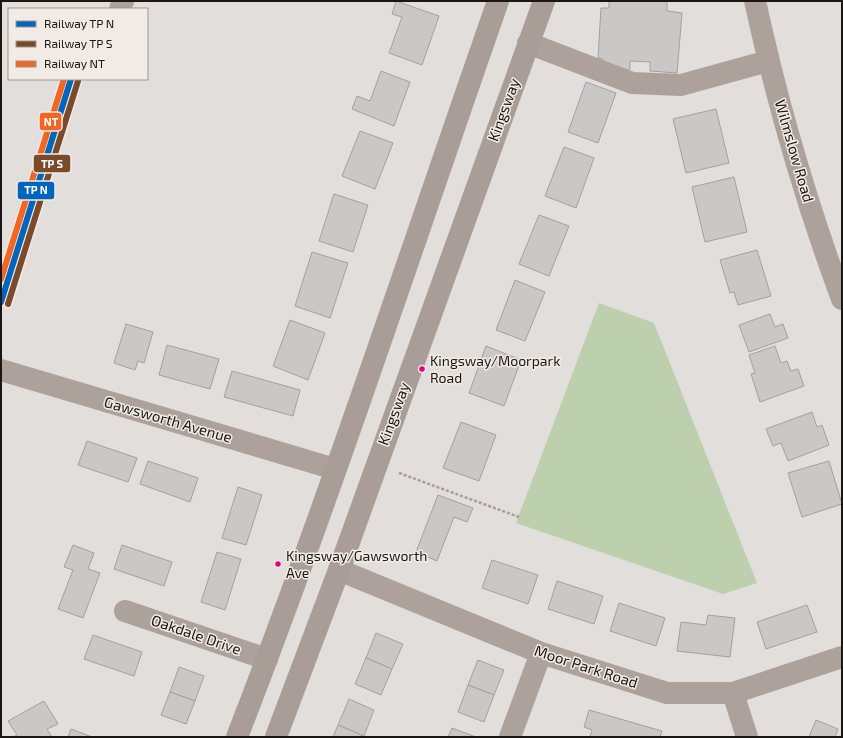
<svg xmlns="http://www.w3.org/2000/svg" width="843" height="738" viewBox="0 0 843 738" font-family="'Exo 2',sans-serif">
  <style>
    .green { fill: #bcd0ae }
    .building { fill: #cac7c7; stroke: #a3a0a1 }
    .lines { fill: none; stroke-linecap: round; stroke-linejoin: round }
    .path { stroke: #a59e99; stroke-width: 2.5; stroke-dasharray: 3 2; stroke-linecap: butt }
    .minor { stroke: #aca29b; stroke-width: 22 }
    .major { stroke: #ada29b; stroke-width: 22 }
    .highway { stroke: #a89e97; stroke-width: 22 }
    .rail-1-casing { stroke: #f2ebe5; stroke-width: 9 }
    .rail-2-casing { stroke: #f2ebe5; stroke-width: 9 }
    .rail-3-casing { stroke: #f2ebe5; stroke-width: 9 }
    .rail-1 { stroke: #0065bd; stroke-width: 6 }
    .rail-2 { stroke: #7a4b2a; stroke-width: 6 }
    .rail-3 { stroke: #f26522; stroke-width: 6 }
    .bus-dot { fill: #e5007d; stroke: #f2ebe5; stroke-width: 1.5 }
    .labels { text-anchor: middle; stroke-width: 3; stroke-linejoin: round; paint-order: stroke }
    .bus-label { font-size: 14px; fill: #191614; stroke: #f2ebe5; text-anchor: start }
    .street-label { font-size: 15px; fill: #191614; stroke: #f2ebe5 }
    .line-badge { stroke: #f2ebe5; stroke-width: 1.5 }
    .badge-label { font-size: 11px; text-anchor: middle; font-weight: bold; fill: #fff }
  </style>
  <rect width="100%" height="100%" fill="#e2dedb"/>
  <!-- green -->
  <polygon class="green" points="599,303 654,323 757,583 723,594 516,523"/>
  <!-- building -->
  <g class="building">
    <polygon points="396,1 439,16 422,65 389,53 402,17 392,14"/>
    <polygon points="609,1 667,1 667,11 682,13 677,73 650,71 650,62 630,61 630,70 602,68 603,59 598,58 601,8 609,8"/>
    <polygon points="381,71 410,82 394,126 352,109 357,96 370,101"/>
    <polygon points="586,82 616,93 598,143 568,132"/>
    <polygon points="716,109 729,163 686,173 673,119"/>
    <polygon points="360,131 393,143 375,189 342,176"/>
    <polygon points="564,147 594,158 576,208 545,196"/>
    <polygon points="734,177 747,232 705,242 692,187"/>
    <polygon points="334,194 368,205 353,252 319,241"/>
    <polygon points="539,215 569,226 549,276 519,264"/>
    <polygon points="757,250 771,296 738,305 734,292 730,293 720,260"/>
    <polygon points="312,252 348,263 330,318 295,306"/>
    <polygon points="515,280 545,292 525,341 496,330"/>
    <polygon points="770,314 775,327 783,324 788,338 749,352 739,325"/>
    <polygon points="290,320 325,333 308,380 273,366"/>
    <polygon points="126,324 153,332 144,363 138,361 135,370 114,363"/>
    <polygon points="167,345 219,359 210,389 159,375"/>
    <polygon points="486,346 521,360 504,406 469,393"/>
    <polygon points="775,346 781,363 787,361 791,371 798,369 804,386 760,402 751,374 755,373 749,355"/>
    <polygon points="232,371 300,390 293,416 224,397"/>
    <polygon points="812,412 817,427 822,425 829,445 788,461 781,443 773,446 766,429"/>
    <polygon points="461,422 496,435 479,481 443,468"/>
    <polygon points="87,441 137,458 128,482 78,465"/>
    <polygon points="148,461 198,478 190,502 140,484"/>
    <polygon points="829,461 842,504 802,517 788,473"/>
    <polygon points="238,487 262,495 246,545 222,538"/>
    <polygon points="438,495 473,508 467,522 454,517 437,561 416,552"/>
    <polygon points="73,545 94,553 88,569 100,573 83,618 58,609 73,570 64,567"/>
    <polygon points="122,545 172,562 164,586 114,569"/>
    <polygon points="217,552 241,559 225,610 201,602"/>
    <polygon points="492,560 538,575 528,604 482,588"/>
    <polygon points="557,581 603,596 594,624 548,609"/>
    <polygon points="619,603 665,618 656,646 610,631"/>
    <polygon points="807,605 817,632 766,649 757,622"/>
    <polygon points="708,615 735,618 730,657 677,651 681,622 706,625"/>
    <polygon points="376,633 403,644 392,669 366,658"/>
    <polygon points="93,635 142,652 134,676 84,659"/>
    <polygon points="366,658 392,669 381,695 355,684"/>
    <polygon points="478,660 504,670 494,695 468,685"/>
    <polygon points="179,667 204,676 195,701 170,692"/>
    <polygon points="468,685 494,695 484,722 458,712"/>
    <polygon points="170,692 195,701 186,724 161,715"/>
    <polygon points="349,699 374,710 364,736 338,725"/>
    <polygon points="44,701 58,724 47,729 52,737 13,737 17,735 8,721"/>
    <polygon points="589,710 662,731 660,737 590,737 592,730 584,727"/>
    <polygon points="816,720 838,729 835,737 809,737"/>
    <polygon points="338,725 364,736 363,737 333,737"/>
    <polygon points="452,728 476,737 448,737"/>
    <polygon points="71,729 92,737 68,737"/>
  </g>
  <g class="lines">
    <!-- path -->
    <polyline class="path" points="399,473 519,517"/>
    <!-- minor -->
    <g class="minor">
      <polyline points="120,9 123,1"/>
      <polyline points="528,43 632,83 681,85 768,61"/>
      <polyline points="1,370 335,469"/>
      <polyline points="339,570 541,653 667,693 733,693 842,657"/>
      <polyline points="125,611 267,659"/>
      <polyline points="733,693 747,737"/>
      <polyline points="510,737 541,653"/>
    </g>
    <!-- major -->
    <path class="major" d="M755,1C777,102 806,202 842,299"/>
    <!-- highway -->
    <g class="highway">
      <path d="M237,737C331,495 412,247 498,1"/>
      <polyline points="276,737 339,570 544,1"/>
    </g>
    <defs>
      <polyline id="rail-1" points="1,302 71,79"/>
      <polyline id="rail-2" points="8,304 78,81"/>
      <polyline id="rail-3" points="1,279 64,79"/>
    </defs>
    <!-- rail-1 casing -->
    <use href="#rail-1" class="rail-1-casing"/>
    <!-- rail-2 casing -->
    <use href="#rail-2" class="rail-2-casing"/>
    <!-- rail-3 casing -->
    <use href="#rail-3" class="rail-3-casing"/>
    <!-- rail-1 -->
    <use href="#rail-1" class="rail-1"/>
    <!-- rail-2 -->
    <use href="#rail-2" class="rail-2"/>
    <!-- rail-3 -->
    <use href="#rail-3" class="rail-3"/>
  </g>
  <!-- markers -->
  <g class="bus-dot">
    <circle cx="422" cy="369" r="3.5"/>
    <circle cx="278" cy="564" r="3.5"/>
  </g>
  <g class="labels">
    <!-- bus labels -->
    <g class="bus-label">
      <text x="430" y="366">Kingsway/Moorpark<tspan x="430" dy="17">Road</tspan></text>
      <text x="286" y="561">Kingsway/Gawsworth<tspan x="286" dy="17">Ave</tspan></text>
    </g>
    <!-- street labels -->
    <g class="street-label">
      <text transform="translate(504 110) rotate(-70)" y="5">Kingsway</text>
      <text transform="translate(794 151) rotate(74)" y="5">Wilmslow Road</text>
      <text transform="translate(394 414) rotate(-70)" y="5">Kingsway</text>
      <text transform="translate(168 420) rotate(16)" y="5">Gawsworth Avenue</text>
      <text transform="translate(196 635) rotate(19)" y="5">Oakdale Drive</text>
      <text transform="translate(586 667) rotate(18)" y="5">Moor Park Road</text>
    </g>
  </g>
  <g class="line-badge">
    <rect x="39" y="112" width="23" height="19" rx="4" fill="#f26522"/>
    <rect x="33" y="154" width="38" height="19" rx="4" fill="#7a4b2a"/>
    <rect x="17" y="181" width="38" height="19" rx="4" fill="#0065bd"/>
  </g>
  <g class="badge-label">
    <text x="51" y="126">NT</text>
    <text x="52" y="168">TP S</text>
    <text x="36" y="194">TP N</text>
  </g>
  <!-- border -->
  <rect width="843" height="738" fill="none" stroke="#191614" stroke-width="4"/>
  <!-- legend -->
  <rect x="8" y="8" width="140" height="72" fill="#f2ebe5" stroke="#9b9691"/>
  <rect x="16" y="21" width="20" height="6" fill="#0065bd" stroke="#9b9691"/>
  <text x="44" y="28" font-size="12" fill="#191614">Railway TP N</text>
  <rect x="16" y="41" width="20" height="6" fill="#7a4b2a" stroke="#9b9691"/>
  <text x="44" y="48" font-size="12" fill="#191614">Railway TP S</text>
  <rect x="16" y="61" width="20" height="6" fill="#f26522" stroke="#9b9691"/>
  <text x="44" y="68" font-size="12" fill="#191614">Railway NT</text>
</svg>
